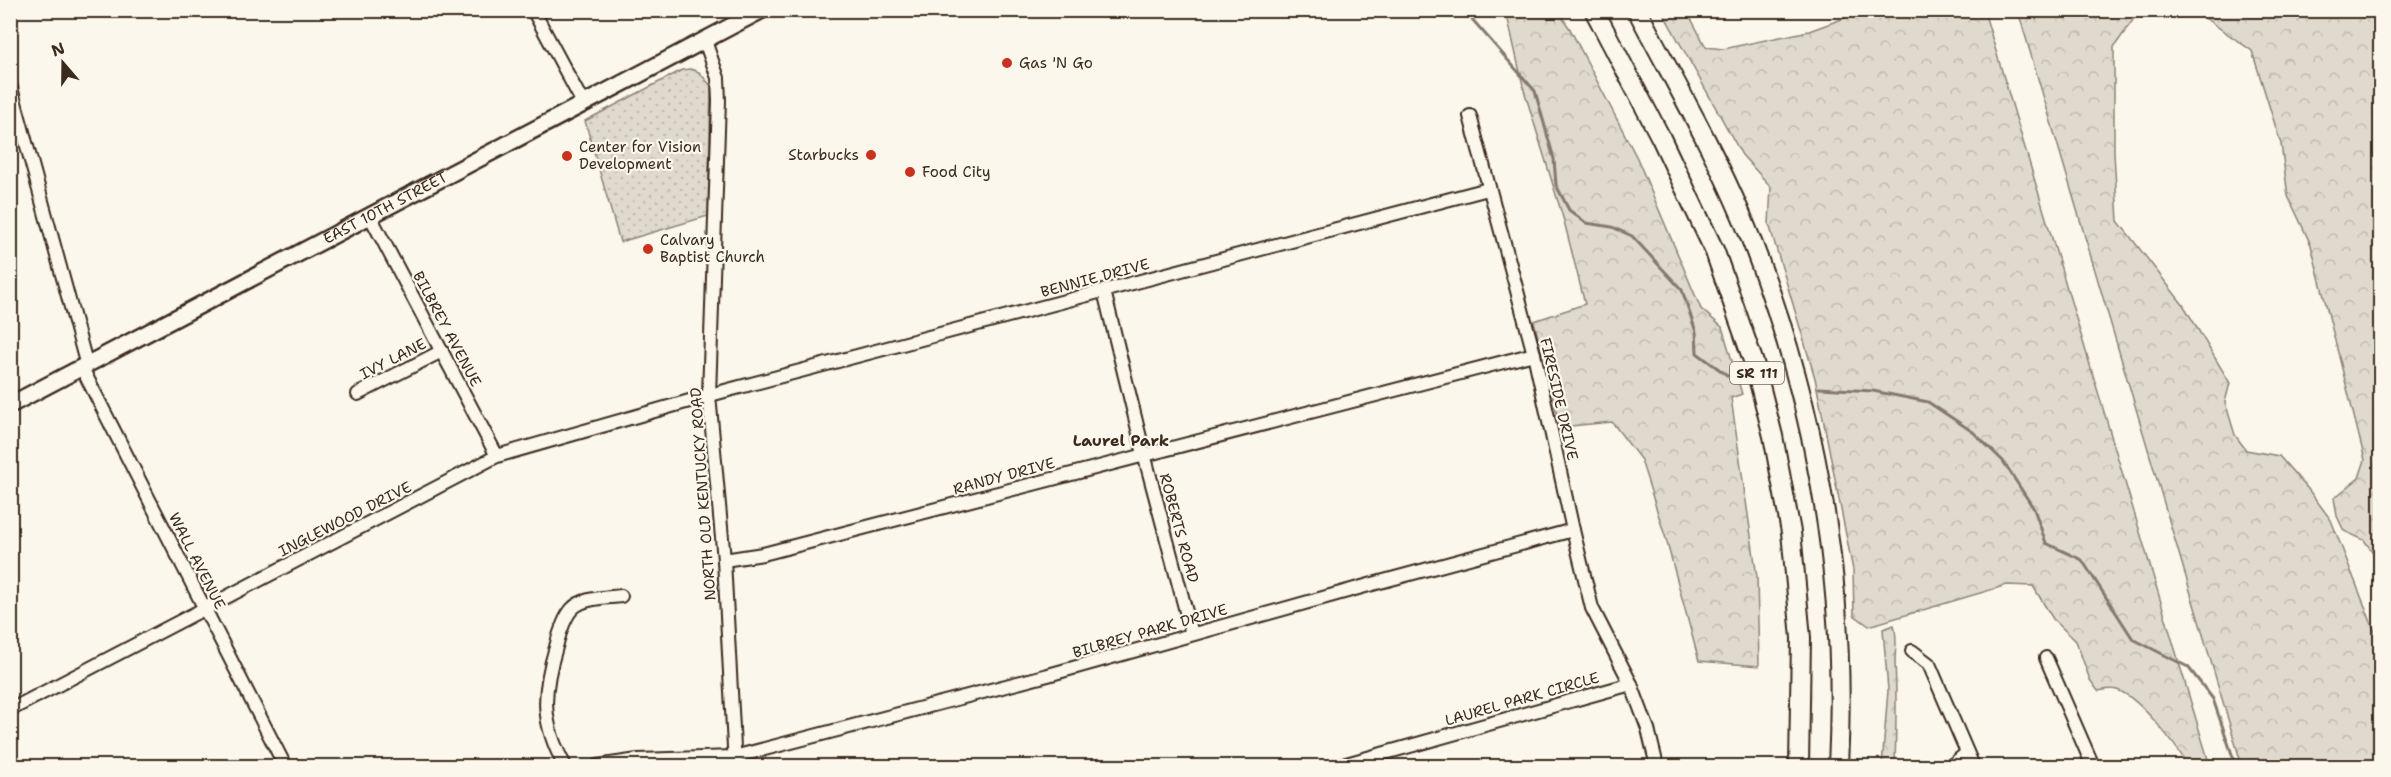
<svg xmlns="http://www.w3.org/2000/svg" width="2391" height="777" viewBox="0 0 2391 777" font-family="'Shantell Sans',sans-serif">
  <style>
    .grass { fill: url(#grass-dots); stroke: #8d8276; stroke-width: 1.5 }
    .forest { fill: url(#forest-crowns); stroke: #8d8276; stroke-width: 1.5 }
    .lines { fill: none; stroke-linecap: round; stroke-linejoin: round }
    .stream { stroke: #85796d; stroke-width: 3 }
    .minor-casing { stroke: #3b2a1e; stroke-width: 16 }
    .major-casing { stroke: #3b2a1e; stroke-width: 20 }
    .highway-casing { stroke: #3b2a1e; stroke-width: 22 }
    .minor { stroke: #fbf7ec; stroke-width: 12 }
    .major { stroke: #fbf7ec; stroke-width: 15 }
    .highway { stroke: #fbf7ec; stroke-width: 18 }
    .poi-dot { fill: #c8321e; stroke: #fbf7ec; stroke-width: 2 }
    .labels { text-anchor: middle; stroke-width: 4.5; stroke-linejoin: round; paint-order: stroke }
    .shield { fill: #fbf7ec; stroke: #75685c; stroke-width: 1.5 }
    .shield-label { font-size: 14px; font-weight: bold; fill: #3b2a1e }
    .poi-label { font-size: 15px; fill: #3b2a1e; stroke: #fbf7ec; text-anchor: start }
    .street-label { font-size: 15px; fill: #3b2a1e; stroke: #fbf7ec }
    .neighbourhood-label { font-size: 16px; font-weight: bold; fill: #3b2a1e; stroke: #fbf7ec }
  </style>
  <defs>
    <pattern id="grass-dots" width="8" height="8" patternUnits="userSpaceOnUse" patternTransform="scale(1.5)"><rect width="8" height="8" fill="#dfd9ce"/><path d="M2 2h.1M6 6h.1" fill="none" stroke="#c0bab0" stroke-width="1.8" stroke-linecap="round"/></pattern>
    <pattern id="forest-crowns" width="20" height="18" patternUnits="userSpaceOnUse" patternTransform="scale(1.5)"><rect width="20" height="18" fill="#dfd9ce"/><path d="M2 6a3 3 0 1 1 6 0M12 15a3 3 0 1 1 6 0" fill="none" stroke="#c0bab0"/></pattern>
  </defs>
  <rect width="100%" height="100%" fill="#fbf7ec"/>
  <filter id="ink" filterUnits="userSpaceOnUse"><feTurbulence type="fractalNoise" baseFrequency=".0167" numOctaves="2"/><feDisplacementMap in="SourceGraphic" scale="12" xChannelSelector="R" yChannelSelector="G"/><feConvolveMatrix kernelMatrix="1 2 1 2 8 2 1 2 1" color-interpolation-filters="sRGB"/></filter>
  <g filter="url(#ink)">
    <!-- grass -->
    <polygon class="grass" points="690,69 699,72 711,86 708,216 620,242 585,121 682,70"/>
    <!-- forest -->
    <g class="forest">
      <polygon points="1506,11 1558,11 1570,29 1637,158 1701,309 1722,327 1742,394 1731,398 1757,577 1759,666 1699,661 1666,539 1641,460 1612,422 1560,427 1534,321 1585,304 1564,221 1524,90"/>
      <path d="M1662,11H1687L1706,47L1723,49L1809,31L1864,11H1984L2210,766H2188C2177,746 2139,697 2117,690C2111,688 2104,690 2098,691L2090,680L2076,641L2053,619L2033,586L2007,585L1869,626L1854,615L1853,570L1815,378L1769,224L1771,187L1742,155Z"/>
      <polygon points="2018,11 2143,11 2137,14 2114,47 2114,153 2118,221 2184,306 2230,383 2225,402 2235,435 2246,450 2279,456 2308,489 2331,520 2380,645 2380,766 2242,766"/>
      <polygon points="2195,11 2380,11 2380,562 2364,540 2344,531 2337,516 2334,498 2359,478 2365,460 2311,245 2288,196 2281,144 2252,51"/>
      <path d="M1894,625C1898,640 1895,648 1895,662C1897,697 1896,732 1895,766H1882L1888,690L1883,629Z"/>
    </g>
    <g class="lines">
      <!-- stream -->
      <g class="stream">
        <polyline points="1464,10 1535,91 1554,159 1556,185 1569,210 1586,223 1612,227 1632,236 1682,290 1696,332 1697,353 1735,381"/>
        <polyline points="1819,388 1873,391 1928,402 1973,432 2003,461 2034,509 2046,543 2082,560 2133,639 2188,667 2213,699 2236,766"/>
      </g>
      <defs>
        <g id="minor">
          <polyline points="533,10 584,105"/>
          <polyline points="705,41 718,78 719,101 709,395 724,560 735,766"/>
          <polyline points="10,84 87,366"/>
          <polyline points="1470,116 1534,354 1573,530 1592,608 1631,684"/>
          <polyline points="370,216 497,456"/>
          <polyline points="1104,291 1144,454 1192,634"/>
          <polyline points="82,368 285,766"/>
          <polyline points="358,394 442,351"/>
          <polyline points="724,560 763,554 1534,354"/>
          <polyline points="1912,651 1929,664 1973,766"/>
          <polyline points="2046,658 2093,766"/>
          <polyline points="10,710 497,456 721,392 1488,189"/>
          <path d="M565,766C541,723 542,693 556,647C559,635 564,618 572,609C583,597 606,598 621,596"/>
          <polyline points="597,766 638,760 734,757 1048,675 1369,585 1573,530"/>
          <polyline points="1339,766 1631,684 1648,729 1657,766"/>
          <polyline points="1951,766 1967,753"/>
        </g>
        <g id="major">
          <path id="s1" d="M10,405L762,10"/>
        </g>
        <g id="highway">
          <polyline points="1594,10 1661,138 1715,252 1755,366 1773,436 1791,532 1801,638 1799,766"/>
          <path d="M1637,10C1673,79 1712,146 1742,217C1814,391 1848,578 1838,766"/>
        </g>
      </defs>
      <!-- minor casing -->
      <use href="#minor" class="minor-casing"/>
      <!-- major casing -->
      <use href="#major" class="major-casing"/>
      <!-- highway casing -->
      <use href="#highway" class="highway-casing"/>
      <!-- minor -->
      <use href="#minor" class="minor"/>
      <!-- major -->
      <use href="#major" class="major"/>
      <!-- highway -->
      <use href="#highway" class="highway"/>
    </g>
  </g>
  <!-- markers -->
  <g class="poi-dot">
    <circle cx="1007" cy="63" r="6"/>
    <circle cx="871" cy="155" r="6"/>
    <circle cx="567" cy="156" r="6"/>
    <circle cx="910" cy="172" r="6"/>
    <circle cx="648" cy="249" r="6"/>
  </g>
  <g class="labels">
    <!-- shield labels -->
    <rect class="shield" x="1730" y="362" width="54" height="22" rx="4.5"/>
    <g class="shield-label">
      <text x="1757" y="378">SR 111</text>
    </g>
    <!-- poi labels -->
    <g class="poi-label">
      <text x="1019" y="68">Gas 'N Go</text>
      <text x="579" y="152">Center for Vision<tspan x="579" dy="17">Development</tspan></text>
      <text x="859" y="160" text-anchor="end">Starbucks</text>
      <text x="922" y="177">Food City</text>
      <text x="660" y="245">Calvary<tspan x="660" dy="17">Baptist Church</tspan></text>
    </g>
    <!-- street labels -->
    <g class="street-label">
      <text dy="5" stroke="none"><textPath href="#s1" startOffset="424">EAST 10TH STREET</textPath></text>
      <text transform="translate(1095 278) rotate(-15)" y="5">BENNIE DRIVE</text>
      <text transform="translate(447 329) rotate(62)" y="5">BILBREY AVENUE</text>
      <text transform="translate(393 359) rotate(-27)" y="5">IVY LANE</text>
      <text transform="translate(1559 399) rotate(77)" y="5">FIRESIDE DRIVE</text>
      <text transform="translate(1004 476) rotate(-15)" y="5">RANDY DRIVE</text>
      <text transform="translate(703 494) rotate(-94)" y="5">NORTH OLD KENTUCKY ROAD</text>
      <text transform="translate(345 519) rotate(-27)" y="5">INGLEWOOD DRIVE</text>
      <text transform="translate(1179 528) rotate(75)" y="5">ROBERTS ROAD</text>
      <text transform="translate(197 561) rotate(63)" y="5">WALL AVENUE</text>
      <text transform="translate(1150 631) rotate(-16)" y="5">BILBREY PARK DRIVE</text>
      <text transform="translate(1522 699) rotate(-16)" y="5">LAUREL PARK CIRCLE</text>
    </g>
    <!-- neighbourhood labels -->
    <g class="neighbourhood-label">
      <text x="1121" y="446">Laurel Park</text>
    </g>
  </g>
  <!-- margin -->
  <rect width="2391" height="777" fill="none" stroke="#fbf7ec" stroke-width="36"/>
  <rect x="18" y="18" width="2355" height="741" fill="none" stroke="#3b2a1e" stroke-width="2" filter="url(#ink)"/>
  <!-- north arrow -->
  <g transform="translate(63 63) rotate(340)" stroke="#fbf7ec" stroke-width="4.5" paint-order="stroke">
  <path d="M0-4.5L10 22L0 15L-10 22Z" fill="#3b2a1e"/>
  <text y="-9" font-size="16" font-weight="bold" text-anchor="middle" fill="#3b2a1e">N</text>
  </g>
</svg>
